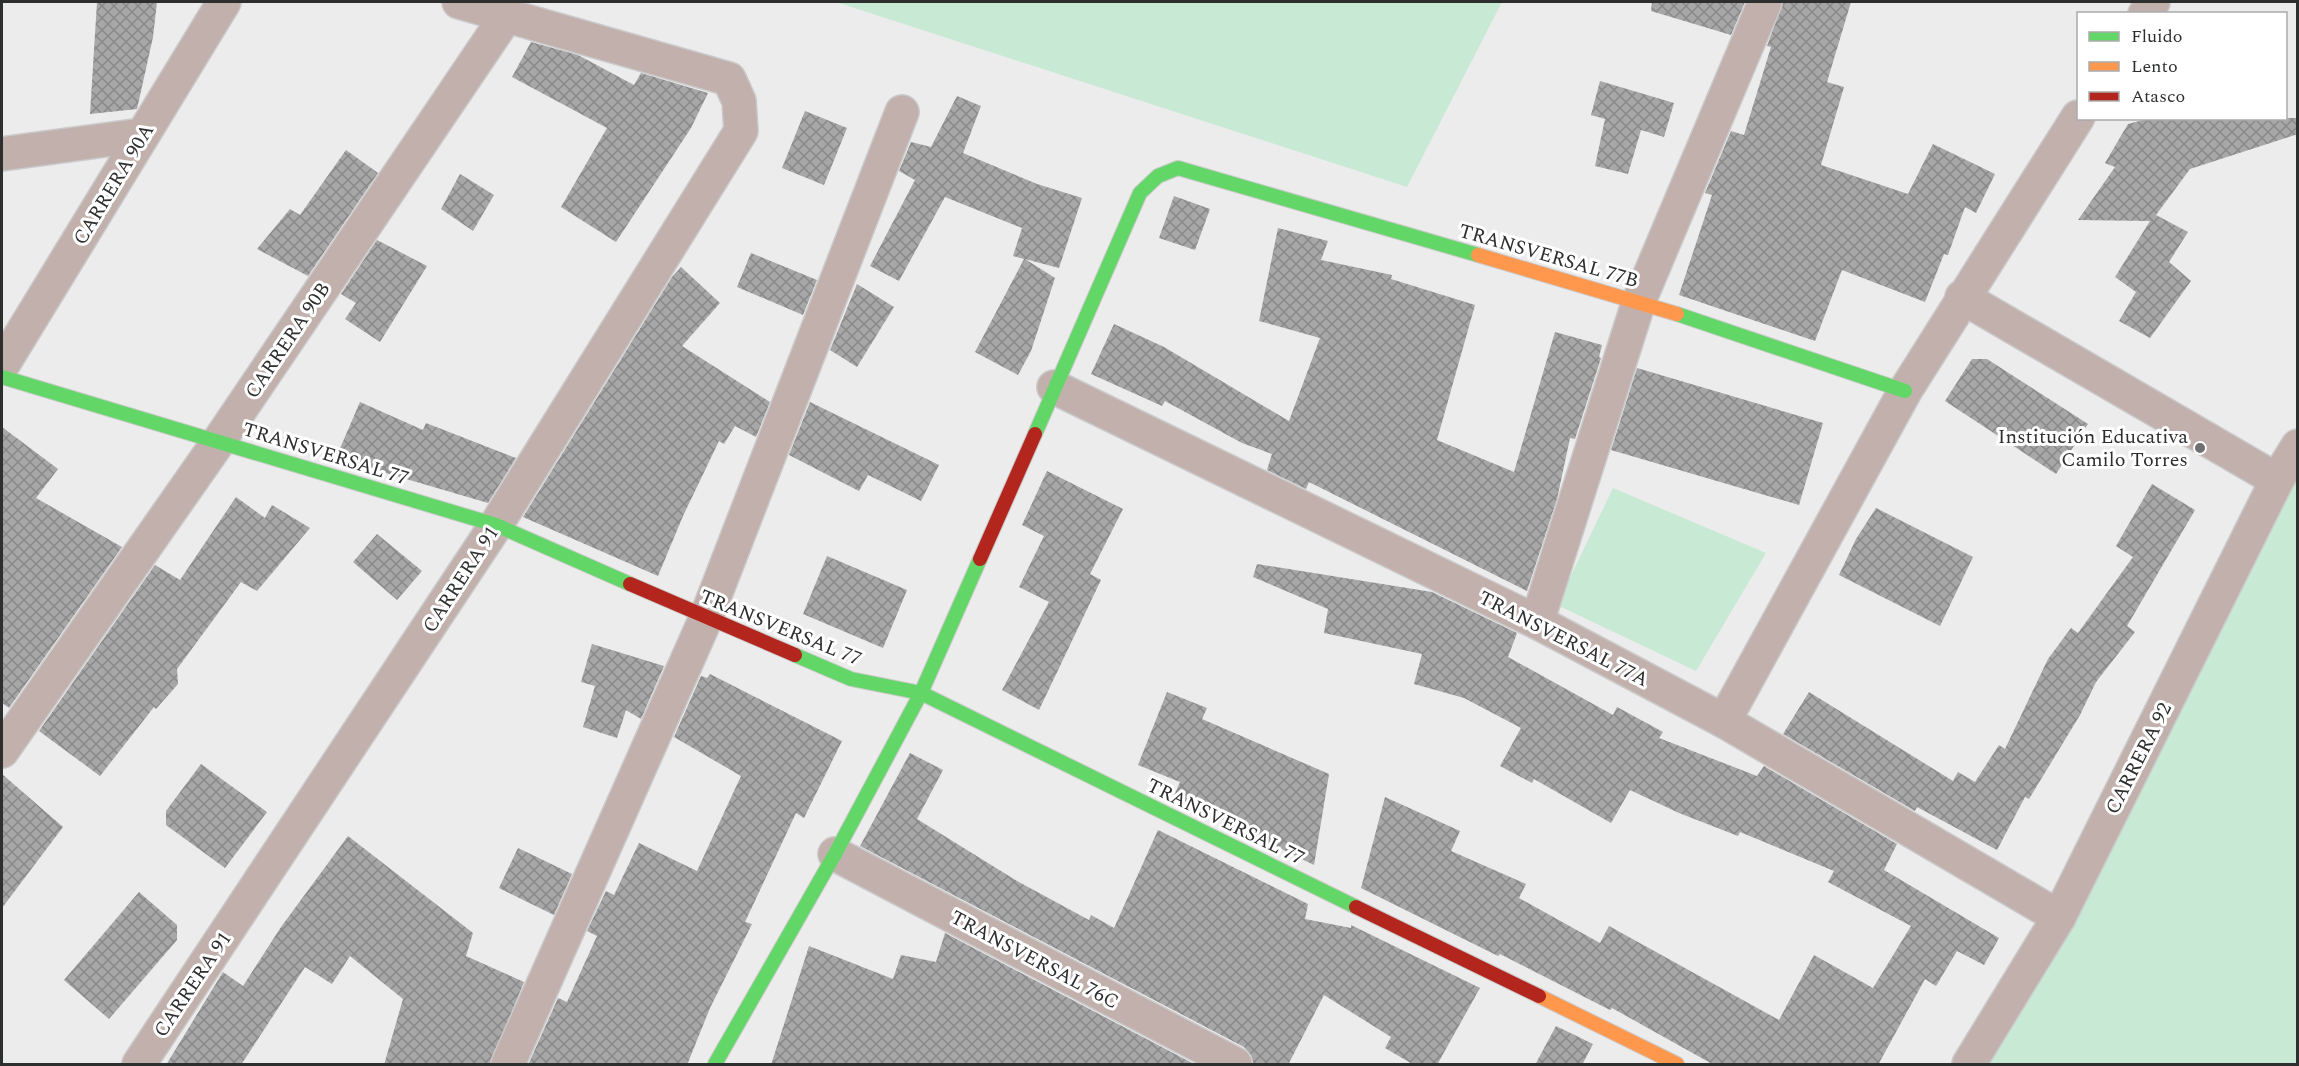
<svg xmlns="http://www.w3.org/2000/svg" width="2299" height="1066" viewBox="0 0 2299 1066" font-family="Spectral,serif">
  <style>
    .green { fill: #c8e9d4 }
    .building { fill: url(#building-cross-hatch) }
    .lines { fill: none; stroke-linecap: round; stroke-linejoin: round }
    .street-casing { stroke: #cacaca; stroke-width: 36 }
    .fast-casing { stroke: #cacaca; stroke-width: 16 }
    .slow-casing { stroke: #cacaca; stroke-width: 16 }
    .jam-casing { stroke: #cacaca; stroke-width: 16 }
    .street { stroke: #c1b0ac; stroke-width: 33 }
    .fast { stroke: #63d668; stroke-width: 14 }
    .slow { stroke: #ff974d; stroke-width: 14 }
    .jam { stroke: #b3261e; stroke-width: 14 }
    .poi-dot { fill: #707070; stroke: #fff; stroke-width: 2 }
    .labels { text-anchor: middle; stroke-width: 6; stroke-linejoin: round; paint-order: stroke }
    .street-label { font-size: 20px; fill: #2d2e2e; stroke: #fff }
    .poi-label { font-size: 20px; fill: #2d2e2e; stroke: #fff; text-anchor: end }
  </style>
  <defs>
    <pattern id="building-cross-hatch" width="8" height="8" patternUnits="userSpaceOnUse" patternTransform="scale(1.5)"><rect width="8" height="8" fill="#a7a7a7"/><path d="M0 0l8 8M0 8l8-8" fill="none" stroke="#888"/></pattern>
  </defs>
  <rect width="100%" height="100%" fill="#ececec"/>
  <!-- green -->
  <g class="green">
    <polygon points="836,2 1502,2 1407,187"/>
    <polygon points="2297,445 2297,1064 1969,1064"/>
    <polygon points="1613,488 1766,553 1696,671 1557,605"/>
  </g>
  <!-- building -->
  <g class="building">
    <polygon points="97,2 157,2 153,37 137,109 90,114"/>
    <polygon points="1652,2 1745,2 1731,35 1651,11"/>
    <polygon points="1783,2 1851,2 1827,82 1844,87 1821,165 1908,194 1933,144 1995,174 1976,213 1965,207 1948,255 1944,254 1925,302 1842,270 1815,341 1679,295 1712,195 1705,193 1731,131 1744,135 1771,47 1767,46"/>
    <polygon points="531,42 578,55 634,85 641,73 708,93 691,128 616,242 561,207 607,128 512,77"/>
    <polygon points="1600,81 1674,103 1664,137 1641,130 1628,174 1595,166 1605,119 1591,115"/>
    <polygon points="957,96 981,106 963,153 1037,184 1082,198 1059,268 1025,259 1055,278 1031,351 1018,375 975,352 1024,259 1013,256 1022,228 945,197 899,281 870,266 915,180 899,171 911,142 931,147"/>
    <polygon points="805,111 847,128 824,185 782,168"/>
    <polygon points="2151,118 2298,118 2298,134 2190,169 2156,215 2188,232 2169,262 2191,281 2150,338 2119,321 2136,292 2115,277 2150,221 2078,220 2115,167 2105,163 2128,124"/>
    <polygon points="346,150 378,173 308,276 257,249 290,209 300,215"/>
    <polygon points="460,174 494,195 473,231 441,209"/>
    <polygon points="1174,196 1210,209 1195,250 1159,238"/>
    <polygon points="1278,228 1328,241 1321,260 1392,275 1391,279 1475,305 1437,440 1514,472 1555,332 1602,345 1599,357 1601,358 1575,439 1570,438 1557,499 1527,591 1309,482 1306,489 1267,470 1272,454 1242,443 1165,401 1162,406 1091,374 1114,324 1164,347 1289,421 1320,338 1259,321"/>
    <polygon points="377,240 427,266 380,342 345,319 356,303 341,294"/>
    <polygon points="751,253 817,280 803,315 737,287"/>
    <polygon points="681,267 720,303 682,346 770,402 756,437 735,426 724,444 719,441 683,516 658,576 523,517 672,277"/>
    <polygon points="857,284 894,307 857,367 830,350"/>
    <polygon points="1972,359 1987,359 2088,424 2056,474 1945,401"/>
    <polygon points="1637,368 1823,423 1799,505 1611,450"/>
    <polygon points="360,402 423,430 426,423 516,458 488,503 379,471 338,453"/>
    <polygon points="810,402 939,465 921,501 868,475 859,491 789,455"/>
    <polygon points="2,427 58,469 36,498 122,547 9,708 2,703"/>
    <polygon points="1047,471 1123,509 1090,574 1101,580 1039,710 1002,690 1049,602 1019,587 1044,536 1022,525"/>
    <polygon points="2152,484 2195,510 2127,626 2135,632 2096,682 2080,715 2029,799 2025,797 1997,850 1917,807 1915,811 1783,734 1809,692 1953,781 1958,772 1975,782 1999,745 2005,749 2048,659 2071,628 2078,633 2133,557 2116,546"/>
    <polygon points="236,497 265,518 272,505 310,528 257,591 241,582 177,669 178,684 156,709 154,707 100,776 39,731 155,565 180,580"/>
    <polygon points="1876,508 1973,557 1940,626 1839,575 1856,539"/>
    <polygon points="377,534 422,571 397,600 353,562"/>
    <polygon points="827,556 907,590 883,648 803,614"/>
    <polygon points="1257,564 1432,592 1517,633 1508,657 1613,715 1617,707 1663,732 1659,738 1757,776 1764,766 1897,844 1884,870 1999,938 1984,965 1957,951 1936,986 1925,979 1878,1065 1714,1065 1612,1008 1610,1010 1500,954 1498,956 1361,888 1385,797 1460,831 1451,851 1526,884 1519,898 1600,943 1609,926 1779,1020 1814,955 1873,988 1911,926 1828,882 1834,871 1740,832 1738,836 1679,813 1630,790 1611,823 1534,779 1532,783 1500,766 1521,728 1464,698 1414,684 1422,654 1324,633 1328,609 1253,577"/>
    <polygon points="592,644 664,666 641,719 626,710 617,738 583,727 595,686 581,682"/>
    <polygon points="710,674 842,741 804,818 796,813 745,922 752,924 710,1008 687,1065 528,1065 558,998 567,1002 597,936 587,931 606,891 614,895 639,843 697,871 741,776 674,737 701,676 707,678"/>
    <polygon points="1167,692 1207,708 1202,719 1329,774 1314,865 1174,796 1180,782 1138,765"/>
    <polygon points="910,753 943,770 917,819 1017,881 1089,920 1091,915 1114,928 1158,830 1308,904 1305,919 1351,928 1351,925 1480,988 1437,1065 1414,1065 1385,1048 1391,1037 1324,995 1288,1065 1254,1065 1251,1055 1244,1047 860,846"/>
    <polygon points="201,764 267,812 225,868 166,825 166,811"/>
    <polygon points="2,774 63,827 2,908"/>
    <polygon points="348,836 473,933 466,956 524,982 490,1065 384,1065 403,999 350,956 332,984 305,967 241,1065 166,1065 223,972 243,986 281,927"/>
    <polygon points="518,848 572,874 554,915 499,888"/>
    <polygon points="139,892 177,925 177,940 109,1019 64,980"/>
    <polygon points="945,933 1196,1065 771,1065 809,946 893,979 901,955 936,962"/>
    <polygon points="1556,1026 1593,1044 1582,1065 1535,1065"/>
  </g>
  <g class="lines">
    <defs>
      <g id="street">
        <polyline points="2145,14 2153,2"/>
        <polyline points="2,154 142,135"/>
        <polyline points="1962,297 2277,480"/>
        <polyline points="2,366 224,2"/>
        <polyline points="1054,387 1537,622 1724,721 2059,917"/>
        <polyline points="1537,622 1639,301 1765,2"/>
        <polyline points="1724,721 1905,391 2078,117"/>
        <polyline points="2,751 219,441 507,15"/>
        <polyline points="835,854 1235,1064"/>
        <polyline points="139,1064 496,525 741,131 739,101 729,79 459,2"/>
        <polyline points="508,1064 706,618 902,112"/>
        <polyline points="1969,1064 2059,917 2277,480 2298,446"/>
      </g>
      <g id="fast">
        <polyline points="1677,314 1905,391"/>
        <polyline points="2,377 496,525 630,584"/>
        <polyline points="1035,434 1140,193 1158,176 1178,168 1478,255"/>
        <polyline points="795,655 851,679 921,693 1356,907"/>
        <polyline points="715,1064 835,854 921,693 980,559"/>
      </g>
      <g id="slow">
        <polyline points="1478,255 1677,314"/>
        <polyline points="1539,996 1677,1064"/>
      </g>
      <g id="jam">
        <polyline points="980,559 1035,434"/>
        <polyline points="630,584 795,655"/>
        <polyline points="1356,907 1539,996"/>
      </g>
    </defs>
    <!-- street casing -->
    <use href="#street" class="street-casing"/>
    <!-- fast casing -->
    <use href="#fast" class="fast-casing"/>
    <!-- slow casing -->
    <use href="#slow" class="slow-casing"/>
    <!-- jam casing -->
    <use href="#jam" class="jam-casing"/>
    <!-- street -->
    <use href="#street" class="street"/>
    <!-- fast -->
    <use href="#fast" class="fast"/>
    <!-- slow -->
    <use href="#slow" class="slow"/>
    <!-- jam -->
    <use href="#jam" class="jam"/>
  </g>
  <!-- markers -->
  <circle class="poi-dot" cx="2200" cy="448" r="6"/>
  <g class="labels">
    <!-- street labels -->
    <g class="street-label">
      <text transform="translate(113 184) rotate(-59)" y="7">CARRERA 90A</text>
      <text transform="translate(1549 255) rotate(16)" y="7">TRANSVERSAL 77B</text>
      <text transform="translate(287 340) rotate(-56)" y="7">CARRERA 90B</text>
      <text transform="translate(326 453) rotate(17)" y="7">TRANSVERSAL 77</text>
      <text transform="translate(460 579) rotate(-57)" y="7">CARRERA 91</text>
      <text transform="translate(781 627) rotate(22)" y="7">TRANSVERSAL 77</text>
      <text transform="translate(1564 638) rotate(27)" y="7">TRANSVERSAL 77A</text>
      <text transform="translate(2138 758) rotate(-63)" y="7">CARRERA 92</text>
      <text transform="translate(1226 821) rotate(26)" y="7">TRANSVERSAL 77</text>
      <text transform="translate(1035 959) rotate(28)" y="7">TRANSVERSAL 76C</text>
      <text transform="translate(192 984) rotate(-56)" y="7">CARRERA 91</text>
    </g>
    <!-- poi labels -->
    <g class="poi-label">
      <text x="2188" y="443">Institución Educativa<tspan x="2188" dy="23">Camilo Torres</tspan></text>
    </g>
  </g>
  <!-- border -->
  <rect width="2299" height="1066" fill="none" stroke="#2d2e2e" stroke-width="6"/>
  <!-- legend -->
  <rect x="2077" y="12" width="210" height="108" fill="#ffffff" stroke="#ababab" stroke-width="1.5"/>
  <rect x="2089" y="32" width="30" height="9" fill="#63d668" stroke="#ababab" stroke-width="1.5"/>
  <text x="2131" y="42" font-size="18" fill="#2d2e2e">Fluido</text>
  <rect x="2089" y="62" width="30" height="9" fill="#ff974d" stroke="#ababab" stroke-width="1.5"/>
  <text x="2131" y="72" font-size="18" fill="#2d2e2e">Lento</text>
  <rect x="2089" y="92" width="30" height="9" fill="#b3261e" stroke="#ababab" stroke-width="1.5"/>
  <text x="2131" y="102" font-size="18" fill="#2d2e2e">Atasco</text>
</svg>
